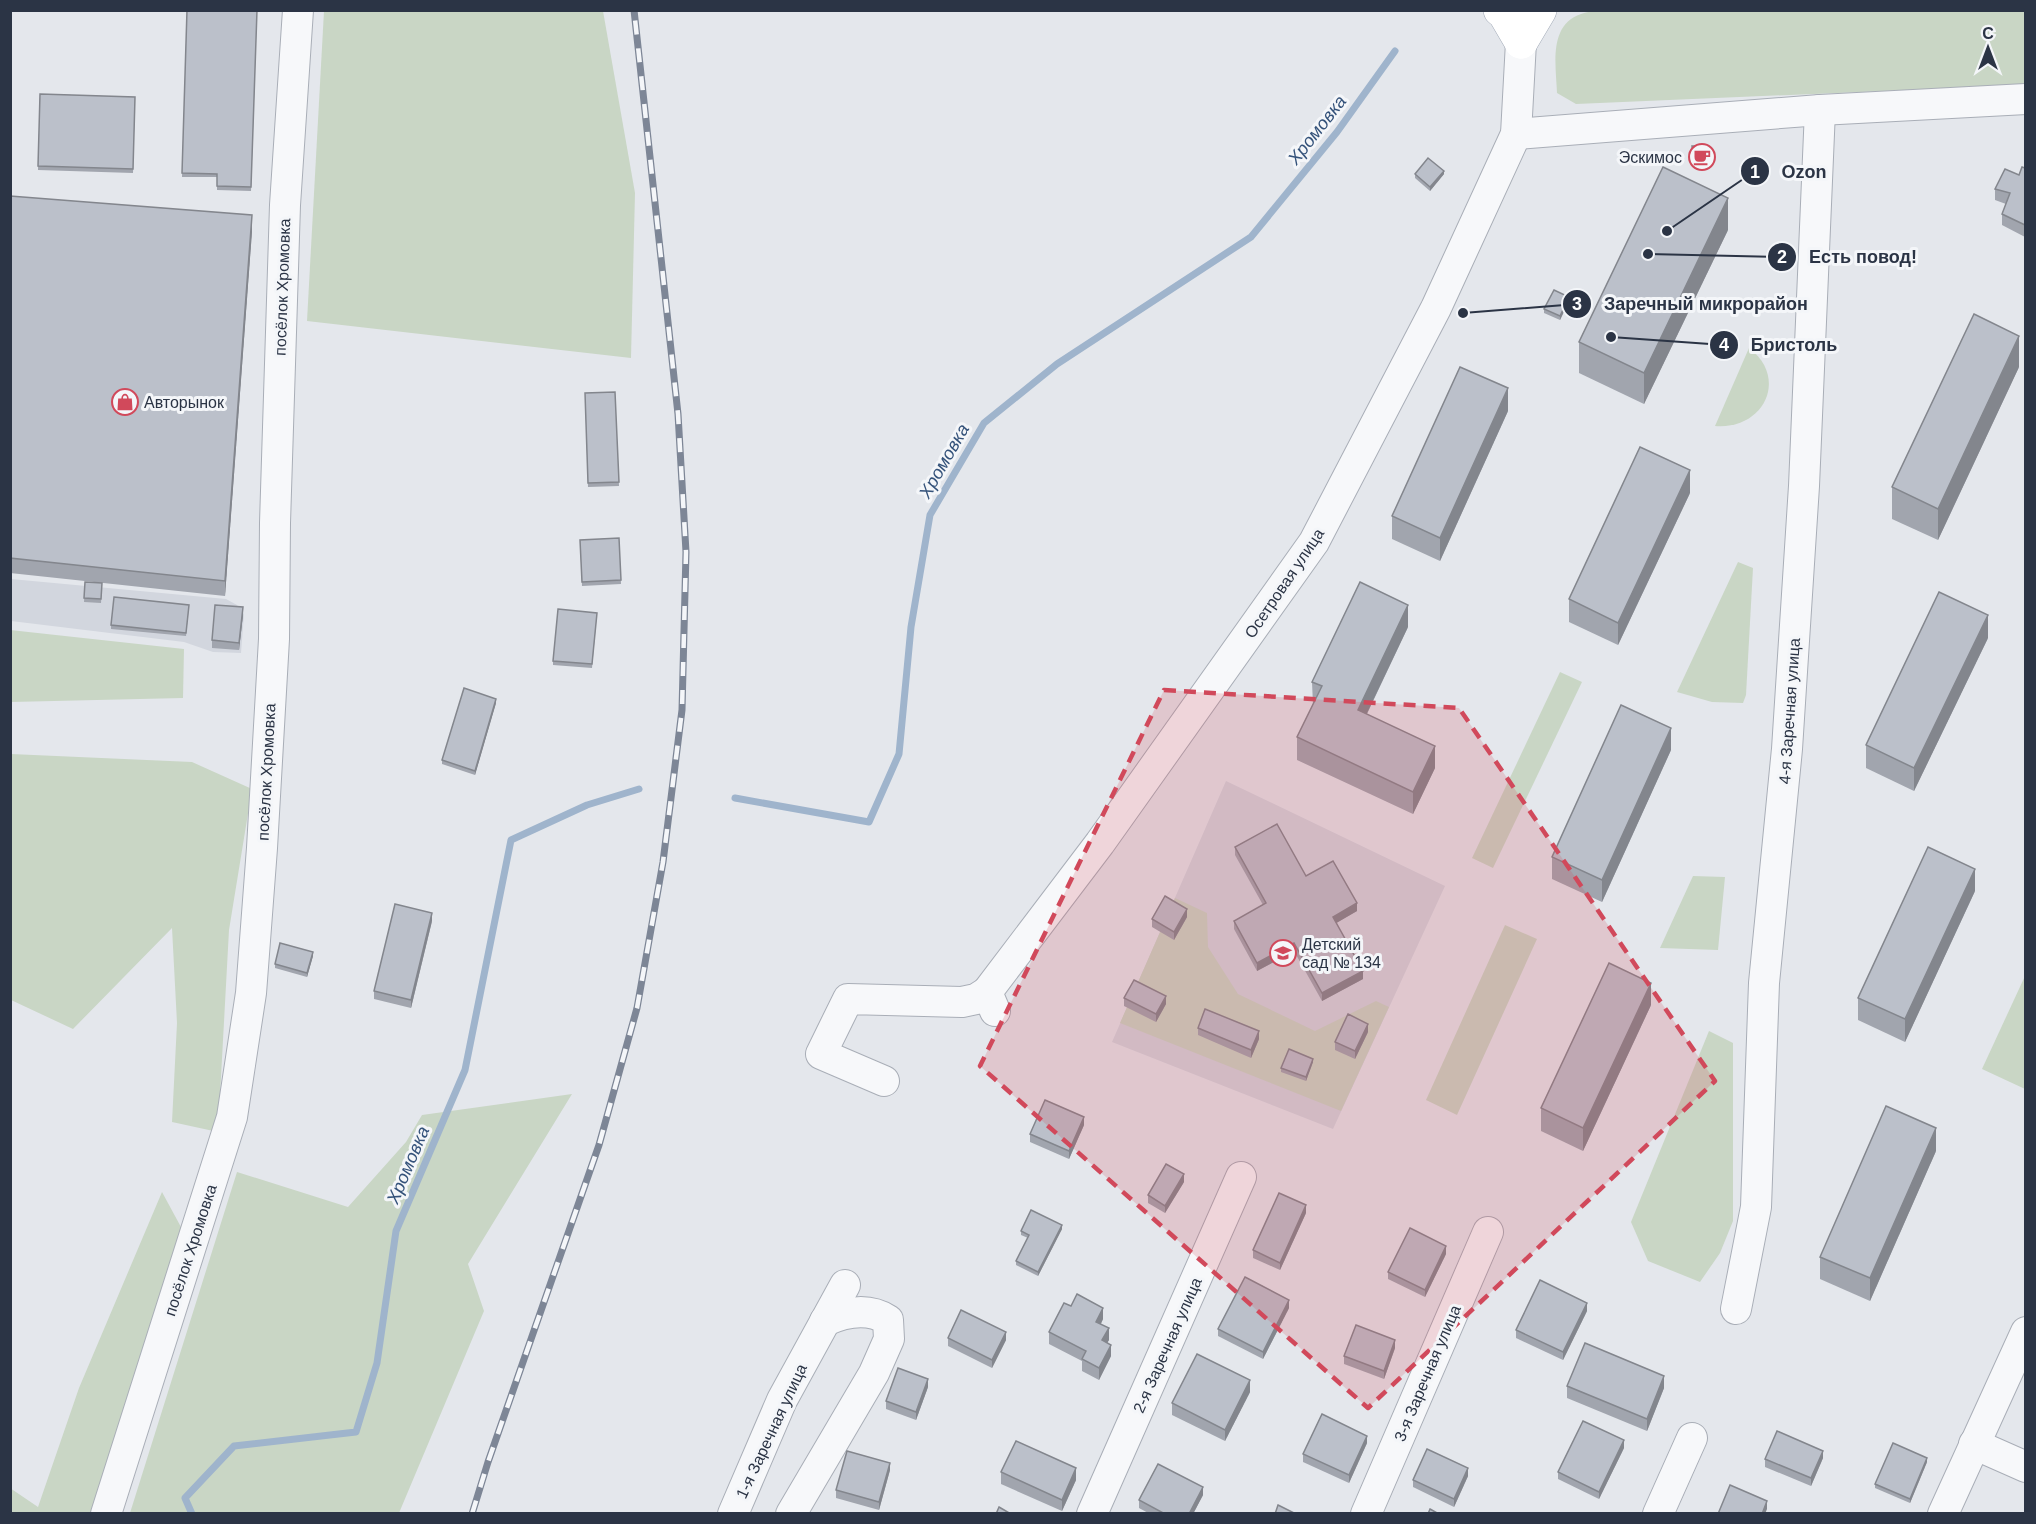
<svg xmlns="http://www.w3.org/2000/svg" width="2036" height="1524" viewBox="0 0 2036 1524" font-family="Arial,sans-serif">
  <style>
    .built { fill: #d2d6de }
    .green { fill: #c9d6c5 }
    .lines { fill: none; stroke-linecap: round; stroke-linejoin: round }
    .stream { stroke: #9fb4cc; stroke-width: 7 }
    .minor-casing { stroke: #a9aeb7; stroke-width: 32 }
    .major-casing { stroke: #a3abb8; stroke-width: 34 }
    .minor { stroke: #f7f8fa; stroke-width: 30 }
    .major { stroke: #fff; stroke-width: 33 }
    .rail-casing { stroke: #7d8696; stroke-width: 7 }
    .rail { stroke: #f4f6f9; stroke-width: 4.5; stroke-dasharray: 14; stroke-linecap: butt }
    .wall { fill: #a1a5ae }
    .shaded-wall { fill: #83868d }
    .building { fill: #bbc0ca; stroke: #83868d; stroke-width: 1.5 }
    .marked { fill: #d1495b; fill-opacity: 0.2; stroke: #d1495b; stroke-width: 4.5; stroke-dasharray: 12 8; stroke-linejoin: round }
    .labels { text-anchor: middle; stroke-width: 6; stroke-linejoin: round; paint-order: stroke }
    .poi-label { font-size: 16px; fill: #2b3445; stroke: #f4f6f9; text-anchor: start }
    .street-label { font-size: 16px; fill: #2b3445; stroke: #f4f6f9 }
    .water-label { font-size: 18px; font-style: italic; fill: #34527a; stroke: #f4f6f9 }
    .leader { fill: none; stroke: #2b3445; stroke-width: 2 }
    .callout-dot { fill: #2b3445; stroke: #f4f6f9; stroke-width: 2 }
    .mark-label { font-size: 18px; text-anchor: middle; font-weight: bold; fill: #fff }
    .callout-label { font-size: 18px; text-anchor: middle; font-weight: bold; fill: #2b3445; stroke: #f4f6f9; stroke-width: 6; stroke-linejoin: round; paint-order: stroke }
  </style>
  <rect width="100%" height="100%" fill="#e4e7ec"/>
  <!-- built -->
  <g class="built">
    <polygon points="11,579 226,599 237,605 244,614 241,653 213,652 184,642 11,621"/>
    <polygon points="1226,781 1445,886 1333,1129 1112,1042"/>
  </g>
  <!-- green -->
  <g class="green">
    <path d="M1618,10L2025,11V85L1576,104L1557,93C1556,66 1548,25 1581,14C1591,10 1607,11 1618,10Z"/>
    <polygon points="324,11 603,11 635,193 631,358 307,321"/>
    <path d="M1749,348C1789,378 1764,430 1715,426Z"/>
    <polygon points="1738,562 1753,568 1746,695 1743,703 1712,702 1677,692"/>
    <polygon points="10,630 184,649 183,698 11,702"/>
    <polygon points="1560,672 1582,682 1493,868 1472,858"/>
    <polygon points="11,754 192,762 252,789 229,930 218,1132 172,1122 177,1023 172,928 73,1029 11,1000"/>
    <polygon points="1693,876 1725,877 1718,950 1660,948"/>
    <polygon points="1175,898 1207,913 1208,947 1238,994 1315,1031 1376,1001 1389,1007 1341,1111 1120,1023"/>
    <polygon points="1505,925 1537,939 1457,1115 1426,1100"/>
    <polygon points="2025,976 2025,1089 1982,1069"/>
    <polygon points="1709,1031 1733,1043 1733,1221 1720,1253 1700,1282 1648,1261 1631,1222"/>
    <polygon points="572,1094 468,1264 484,1311 399,1513 130,1513 237,1172 348,1207 406,1142 422,1115"/>
    <polygon points="162,1192 188,1240 101,1513 11,1513 10,1488 38,1507 79,1388"/>
  </g>
  <g class="lines">
    <!-- stream -->
    <g class="stream">
      <polyline points="735,798 869,822 899,754 911,627 930,515 984,423 1057,364 1251,237 1337,132 1395,51"/>
      <polyline points="192,1514 185,1498 234,1446 356,1432 377,1363 396,1231 465,1070 511,840 587,805 639,789"/>
    </g>
    <defs>
      <g id="minor">
        <polyline points="1516,134 1820,110 2026,99"/>
        <polyline points="995,1011 987,992 1100,843 1314,542 1436,308 1516,134 1521,42"/>
        <polyline points="884,1081 821,1054 848,999 962,1002 976,999 987,992"/>
        <polyline points="1736,1309 1756,1207 1764,983 1787,749 1804,486 1820,110"/>
        <polyline points="1974,1444 2026,1467"/>
        <polyline points="106,1514 232,1117 251,993 262,848 274,639 275,523 285,205 298,10"/>
        <polyline points="733,1514 782,1400 845,1285"/>
        <path d="M791,1514L874,1373L889,1339L888,1320C868,1307 845,1312 825,1321"/>
        <polyline points="1092,1514 1241,1177"/>
        <polyline points="1366,1514 1488,1232"/>
        <polyline points="1658,1514 1692,1438"/>
        <polyline points="1943,1514 2026,1332"/>
      </g>
      <g id="major">
        <polyline points="1500,10 1504,13 1521,42"/>
        <polyline points="1521,42 1540,10"/>
      </g>
    </defs>
    <!-- minor casing -->
    <use href="#minor" class="minor-casing"/>
    <!-- major casing -->
    <use href="#major" class="major-casing"/>
    <!-- minor -->
    <use href="#minor" class="minor"/>
    <!-- major -->
    <use href="#major" class="major"/>
    <defs>
      <polyline id="rail" points="472,1514 488,1462 599,1145 637,1008 663,862 682,710 686,552 678,414 634,10"/>
    </defs>
    <!-- rail casing -->
    <use href="#rail" class="rail-casing"/>
    <!-- rail -->
    <use href="#rail" class="rail"/>
  </g>
  <!-- wall -->
  <g class="wall">
    <polygon points="187,10 257,10 251,191 217,190 217,177 182,177"/>
    <polygon points="40,94 135,97 133,173 38,170"/>
    <polygon points="1692,146 1705,146 1706,161 1693,162"/>
    <polygon points="2025,168 2025,237 2002,225 2002,214 2006,204 1995,200 1995,189 2019,175"/>
    <polygon points="1415,174 1444,174 1430,191 1415,178"/>
    <polygon points="10,196 252,231 225,596 10,573"/>
    <polygon points="1728,230 1644,404 1579,373 1579,342"/>
    <polygon points="1569,301 1560,320 1544,313 1544,309"/>
    <polygon points="2019,367 1938,540 1892,519 1892,487"/>
    <polygon points="615,392 619,486 588,487 585,393"/>
    <polygon points="1508,411 1440,561 1392,539 1392,516"/>
    <polygon points="1690,493 1618,645 1569,622 1569,599"/>
    <polygon points="619,538 621,584 582,586 580,540"/>
    <polygon points="85,582 102,583 101,603 84,602"/>
    <polygon points="189,605 186,636 111,629 111,625"/>
    <polygon points="597,613 592,668 553,665 553,661"/>
    <polygon points="243,615 239,650 212,648 212,640"/>
    <polygon points="1408,627 1367,714 1435,768 1413,814 1297,760 1297,737 1313,705 1312,682"/>
    <polygon points="1988,638 1914,791 1866,768 1866,745"/>
    <polygon points="496,703 475,775 442,764 442,760"/>
    <polygon points="1671,750 1602,902 1552,879 1552,857"/>
    <polygon points="1235,847 1306,876 1357,911 1336,923 1363,979 1322,1001 1294,951 1257,971 1234,929 1234,921 1263,905 1235,855"/>
    <polygon points="1975,891 1905,1042 1858,1020 1858,998"/>
    <polygon points="1187,917 1174,940 1152,927 1152,919"/>
    <polygon points="432,921 411,1008 374,999 374,991"/>
    <polygon points="313,956 307,977 275,968 275,964"/>
    <polygon points="1124,998 1166,1004 1156,1022 1124,1006"/>
    <polygon points="1651,1005 1583,1151 1541,1131 1541,1108"/>
    <polygon points="1198,1028 1259,1039 1251,1058 1198,1035"/>
    <polygon points="1368,1032 1355,1059 1335,1050 1335,1042"/>
    <polygon points="1313,1062 1306,1081 1281,1072 1281,1068"/>
    <polygon points="1084,1125 1069,1159 1030,1142 1030,1134"/>
    <polygon points="1936,1151 1870,1301 1820,1279 1820,1257"/>
    <polygon points="1184,1182 1165,1213 1148,1203 1148,1195"/>
    <polygon points="1306,1213 1280,1270 1253,1258 1253,1250"/>
    <polygon points="1062,1229 1038,1276 1016,1265 1016,1261 1028,1238 1021,1235 1021,1231"/>
    <polygon points="1446,1254 1425,1297 1388,1279 1388,1272"/>
    <polygon points="1071,1306 1103,1319 1101,1324 1109,1340 1107,1342 1111,1356 1099,1380 1082,1371 1082,1361 1049,1344 1049,1332"/>
    <polygon points="1289,1308 1263,1359 1218,1336 1218,1329"/>
    <polygon points="1587,1311 1563,1360 1516,1338 1516,1330"/>
    <polygon points="948,1338 1006,1340 992,1368 948,1346"/>
    <polygon points="1395,1348 1384,1379 1344,1364 1344,1356"/>
    <polygon points="1567,1386 1664,1388 1647,1431 1567,1398"/>
    <polygon points="928,1387 916,1420 886,1409 886,1401"/>
    <polygon points="1250,1392 1225,1441 1172,1415 1172,1403"/>
    <polygon points="1367,1443 1349,1483 1303,1462 1303,1454"/>
    <polygon points="1624,1448 1599,1499 1558,1479 1558,1472"/>
    <polygon points="1823,1458 1811,1486 1765,1467 1765,1459"/>
    <polygon points="1927,1462 1910,1503 1875,1488 1875,1484"/>
    <polygon points="890,1470 879,1510 836,1498 836,1490"/>
    <polygon points="1001,1472 1076,1480 1062,1511 1001,1484"/>
    <polygon points="1468,1476 1454,1507 1413,1487 1413,1480"/>
    <polygon points="1203,1495 1193,1514 1150,1514 1139,1508 1139,1500"/>
  </g>
  <!-- shaded-wall -->
  <g class="shaded-wall">
    <polygon points="1444,171 1444,174 1430,191 1430,187"/>
    <polygon points="1728,198 1728,230 1644,404 1644,373"/>
    <polygon points="252,215 252,231 225,596 225,581"/>
    <polygon points="1569,297 1569,301 1560,320 1560,316"/>
    <polygon points="2019,336 2019,367 1938,540 1938,509"/>
    <polygon points="1508,388 1508,411 1440,561 1440,538"/>
    <polygon points="1690,470 1690,493 1618,645 1618,623"/>
    <polygon points="1408,605 1408,627 1358,732 1358,710"/>
    <polygon points="243,607 243,615 239,650 239,643"/>
    <polygon points="1988,615 1988,638 1914,791 1914,768"/>
    <polygon points="496,699 496,703 475,775 475,771"/>
    <polygon points="1671,728 1671,750 1602,902 1602,880"/>
    <polygon points="1435,746 1435,768 1413,814 1413,792"/>
    <polygon points="1975,869 1975,891 1905,1042 1905,1019"/>
    <polygon points="1357,903 1357,911 1333,925 1333,917"/>
    <polygon points="1187,909 1187,917 1174,940 1174,932"/>
    <polygon points="432,913 432,921 411,1008 411,1000"/>
    <polygon points="1294,943 1294,951 1257,971 1257,963"/>
    <polygon points="313,952 313,956 307,977 307,973"/>
    <polygon points="1363,971 1363,979 1322,1001 1322,993"/>
    <polygon points="1651,983 1651,1005 1583,1151 1583,1128"/>
    <polygon points="1166,996 1166,1004 1156,1022 1156,1014"/>
    <polygon points="1368,1024 1368,1032 1355,1059 1355,1051"/>
    <polygon points="1259,1031 1259,1039 1251,1058 1251,1050"/>
    <polygon points="1313,1059 1313,1062 1306,1081 1306,1077"/>
    <polygon points="1084,1117 1084,1125 1069,1159 1069,1151"/>
    <polygon points="1936,1128 1936,1151 1870,1301 1870,1278"/>
    <polygon points="1184,1174 1184,1182 1165,1213 1165,1206"/>
    <polygon points="1306,1205 1306,1213 1280,1270 1280,1263"/>
    <polygon points="1062,1225 1062,1229 1038,1276 1038,1272"/>
    <polygon points="1446,1246 1446,1254 1425,1297 1425,1290"/>
    <polygon points="1289,1300 1289,1308 1263,1359 1263,1352"/>
    <polygon points="1587,1303 1587,1311 1563,1360 1563,1352"/>
    <polygon points="1103,1308 1103,1319 1096,1333 1096,1322"/>
    <polygon points="1109,1328 1109,1340 1102,1352 1102,1340"/>
    <polygon points="1006,1332 1006,1340 992,1368 992,1360"/>
    <polygon points="1395,1340 1395,1348 1384,1379 1384,1371"/>
    <polygon points="1111,1345 1111,1356 1099,1380 1099,1368"/>
    <polygon points="1664,1376 1664,1388 1647,1431 1647,1419"/>
    <polygon points="928,1379 928,1387 916,1420 916,1412"/>
    <polygon points="1250,1380 1250,1392 1225,1441 1225,1430"/>
    <polygon points="1367,1436 1367,1443 1349,1483 1349,1475"/>
    <polygon points="1624,1440 1624,1448 1599,1499 1599,1492"/>
    <polygon points="1823,1451 1823,1458 1811,1486 1811,1478"/>
    <polygon points="1927,1458 1927,1462 1910,1503 1910,1499"/>
    <polygon points="890,1463 890,1470 879,1510 879,1502"/>
    <polygon points="1076,1468 1076,1480 1062,1511 1062,1500"/>
    <polygon points="1468,1468 1468,1476 1454,1507 1454,1499"/>
    <polygon points="1203,1487 1203,1495 1193,1514 1189,1514"/>
    <polygon points="1767,1501 1767,1509 1765,1514 1762,1514"/>
  </g>
  <!-- building -->
  <g class="building">
    <polygon points="187,10 257,10 251,187 217,186 217,174 182,173"/>
    <polygon points="40,94 135,97 133,169 38,166"/>
    <polygon points="1692,146 1705,146 1706,157 1693,158"/>
    <polygon points="1428,158 1444,171 1430,187 1415,174"/>
    <polygon points="1663,167 1728,198 1644,373 1579,342"/>
    <polygon points="2022,167 2025,168 2025,225 2002,214 2010,193 1995,189 2005,169 2019,175"/>
    <polygon points="10,196 252,215 225,581 10,558"/>
    <polygon points="1554,290 1569,297 1560,316 1544,309"/>
    <polygon points="1974,314 2019,336 1938,509 1892,487"/>
    <polygon points="1460,367 1508,388 1440,538 1392,516"/>
    <polygon points="615,392 619,482 588,483 585,393"/>
    <polygon points="1640,447 1690,470 1618,623 1569,599"/>
    <polygon points="619,538 621,580 582,582 580,540"/>
    <polygon points="85,582 102,583 101,599 84,598"/>
    <polygon points="1360,582 1408,605 1358,710 1435,746 1413,792 1297,737 1322,686 1312,682"/>
    <polygon points="1939,592 1988,615 1914,768 1866,745"/>
    <polygon points="114,597 189,605 186,633 111,625"/>
    <polygon points="215,605 243,607 239,643 212,640"/>
    <polygon points="558,609 597,613 592,664 553,661"/>
    <polygon points="464,688 496,699 475,771 442,760"/>
    <polygon points="1621,705 1671,728 1602,880 1552,857"/>
    <polygon points="1277,824 1306,876 1333,861 1357,903 1333,917 1363,971 1322,993 1294,943 1257,963 1234,921 1266,903 1235,847"/>
    <polygon points="1928,847 1975,869 1905,1019 1858,998"/>
    <polygon points="1165,896 1187,909 1174,932 1152,919"/>
    <polygon points="395,904 432,913 411,1000 374,991"/>
    <polygon points="280,943 313,952 307,973 275,964"/>
    <polygon points="1609,963 1651,983 1583,1128 1541,1108"/>
    <polygon points="1134,980 1166,996 1156,1014 1124,998"/>
    <polygon points="1205,1009 1259,1031 1251,1050 1198,1028"/>
    <polygon points="1348,1014 1368,1024 1355,1051 1335,1042"/>
    <polygon points="1289,1049 1313,1059 1306,1077 1281,1068"/>
    <polygon points="1045,1100 1084,1117 1069,1151 1030,1134"/>
    <polygon points="1886,1106 1936,1128 1870,1278 1820,1257"/>
    <polygon points="1166,1164 1184,1174 1165,1206 1148,1195"/>
    <polygon points="1279,1193 1306,1205 1280,1263 1253,1250"/>
    <polygon points="1031,1210 1062,1225 1038,1272 1016,1261 1029,1235 1021,1231"/>
    <polygon points="1410,1228 1446,1246 1425,1290 1388,1272"/>
    <polygon points="1245,1277 1289,1300 1263,1352 1218,1329"/>
    <polygon points="1540,1280 1587,1303 1563,1352 1516,1330"/>
    <polygon points="1077,1294 1103,1308 1096,1322 1109,1328 1102,1340 1111,1345 1099,1368 1082,1359 1086,1351 1049,1332 1064,1303 1071,1306"/>
    <polygon points="961,1310 1006,1332 992,1360 948,1338"/>
    <polygon points="1356,1325 1395,1340 1384,1371 1344,1356"/>
    <polygon points="1585,1343 1664,1376 1647,1419 1567,1386"/>
    <polygon points="1197,1354 1250,1380 1225,1430 1172,1403"/>
    <polygon points="898,1368 928,1379 916,1412 886,1401"/>
    <polygon points="1322,1414 1367,1436 1349,1475 1303,1454"/>
    <polygon points="1583,1421 1624,1440 1599,1492 1558,1472"/>
    <polygon points="1777,1431 1823,1451 1811,1478 1765,1459"/>
    <polygon points="1016,1441 1076,1468 1062,1500 1001,1472"/>
    <polygon points="1893,1443 1927,1458 1910,1499 1875,1484"/>
    <polygon points="1427,1449 1468,1468 1454,1499 1413,1480"/>
    <polygon points="847,1451 890,1463 879,1502 836,1490"/>
    <polygon points="1158,1464 1203,1487 1189,1514 1165,1514 1139,1500"/>
    <polygon points="1730,1485 1767,1501 1762,1514 1718,1514"/>
    <polygon points="1278,1505 1296,1514 1275,1514"/>
    <polygon points="999,1507 1011,1514 996,1514"/>
    <polygon points="1430,1509 1439,1514 1428,1514"/>
  </g>
  <!-- marked area -->
  <path class="marked" d="M1164,690L1459,708L1715,1081L1368,1408L980,1066Z"/>
  <!-- icons -->
  <defs>
    <symbol id="cafe-ring" viewBox="-11 -11 22 22"><circle r="9.5" fill="#f4f6f9" stroke="#d1495b" stroke-width="1.5"/><path d="M-5.5-4.5H6V0H3Q3 3.5 0 3.5H-2.5Q-5.5 3.5-5.5 0ZM3-3.2v2h1.7v-2ZM-6 4.5H4V6H-6Z" fill="#d1495b"/></symbol>
    <symbol id="shop-ring" viewBox="-11 -11 22 22"><circle r="9.5" fill="#f4f6f9" stroke="#d1495b" stroke-width="1.5"/><path d="M-5-2.5h2.3a2.7 3.5 0 0 1 5.4 0H5L5.5 6h-11ZM-1.5-2.5h3a1.5 2.3 0 0 0-3 0Z" fill="#d1495b"/></symbol>
    <symbol id="school-ring" viewBox="-11 -11 22 22"><circle r="9.5" fill="#f4f6f9" stroke="#d1495b" stroke-width="1.5"/><path d="M0-5L7-2L0 1L-7-2ZM-4 1L0 2.5L4 1V4Q0 6-4 4Z" fill="#d1495b"/></symbol>
  </defs>
  <g fill-rule="evenodd">
    <use href="#cafe-ring" x="1687" y="142" width="30" height="30"/>
    <use href="#shop-ring" x="110" y="387" width="30" height="30"/>
    <use href="#school-ring" x="1268" y="938" width="30" height="30"/>
  </g>
  <g class="labels">
    <!-- poi labels -->
    <g class="poi-label">
      <text x="1682" y="163" text-anchor="end">Эскимос</text>
      <text x="144" y="408">Авторынок</text>
      <text x="1302" y="950">Детский<tspan x="1302" dy="18">сад № 134</tspan></text>
    </g>
    <!-- street labels -->
    <g class="street-label">
      <text transform="translate(282 287) rotate(-88)" y="6">посёлок Хромовка</text>
      <text transform="translate(1284 583) rotate(-56)" y="6">Осетровая улица</text>
      <text transform="translate(1789 711) rotate(-86)" y="6">4-я Заречная улица</text>
      <text transform="translate(266 772) rotate(-87)" y="6">посёлок Хромовка</text>
      <text transform="translate(190 1250) rotate(-72)" y="6">посёлок Хромовка</text>
      <text transform="translate(1167 1345) rotate(-66)" y="6">2-я Заречная улица</text>
      <text transform="translate(1427 1373) rotate(-67)" y="6">3-я Заречная улица</text>
      <text transform="translate(771 1431) rotate(-65)" y="6">1-я Заречная улица</text>
    </g>
    <!-- water labels -->
    <g class="water-label">
      <text transform="translate(1317 130) rotate(-52)" y="6">Хромовка</text>
      <text transform="translate(944 461) rotate(-60)" y="6">Хромовка</text>
      <text transform="translate(408 1165) rotate(-67)" y="6">Хромовка</text>
    </g>
  </g>
  <!-- callouts -->
  <path class="leader" d="M1667 231L1755 171M1648 254L1782 257M1463 313L1577 304M1611 337L1724 345"/>
  <g class="callout-dot">
    <circle cx="1667" cy="231" r="6"/>
    <circle cx="1648" cy="254" r="6"/>
    <circle cx="1463" cy="313" r="6"/>
    <circle cx="1611" cy="337" r="6"/>
    <circle cx="1755" cy="171" r="15"/>
    <circle cx="1782" cy="257" r="15"/>
    <circle cx="1577" cy="304" r="15"/>
    <circle cx="1724" cy="345" r="15"/>
  </g>
  <g class="mark-label">
    <text x="1755" y="178">1</text>
    <text x="1782" y="263">2</text>
    <text x="1577" y="310">3</text>
    <text x="1724" y="351">4</text>
  </g>
  <g class="callout-label">
    <text x="1804" y="178">Ozon</text>
    <text x="1863" y="263">Есть повод!</text>
    <text x="1706" y="310">Заречный микрорайон</text>
    <text x="1794" y="351">Бристоль</text>
  </g>
  <!-- border -->
  <rect width="2036" height="1524" fill="none" stroke="#2b3445" stroke-width="24"/>
  <!-- north arrow -->
  <g transform="translate(1988 48)" stroke="#f4f6f9" stroke-width="4.5" paint-order="stroke">
  <path d="M0-4.5L10 22L0 15L-10 22Z" fill="#2b3445"/>
  <text y="-9" font-size="16" font-weight="bold" text-anchor="middle" fill="#2b3445">С</text>
  </g>
</svg>
